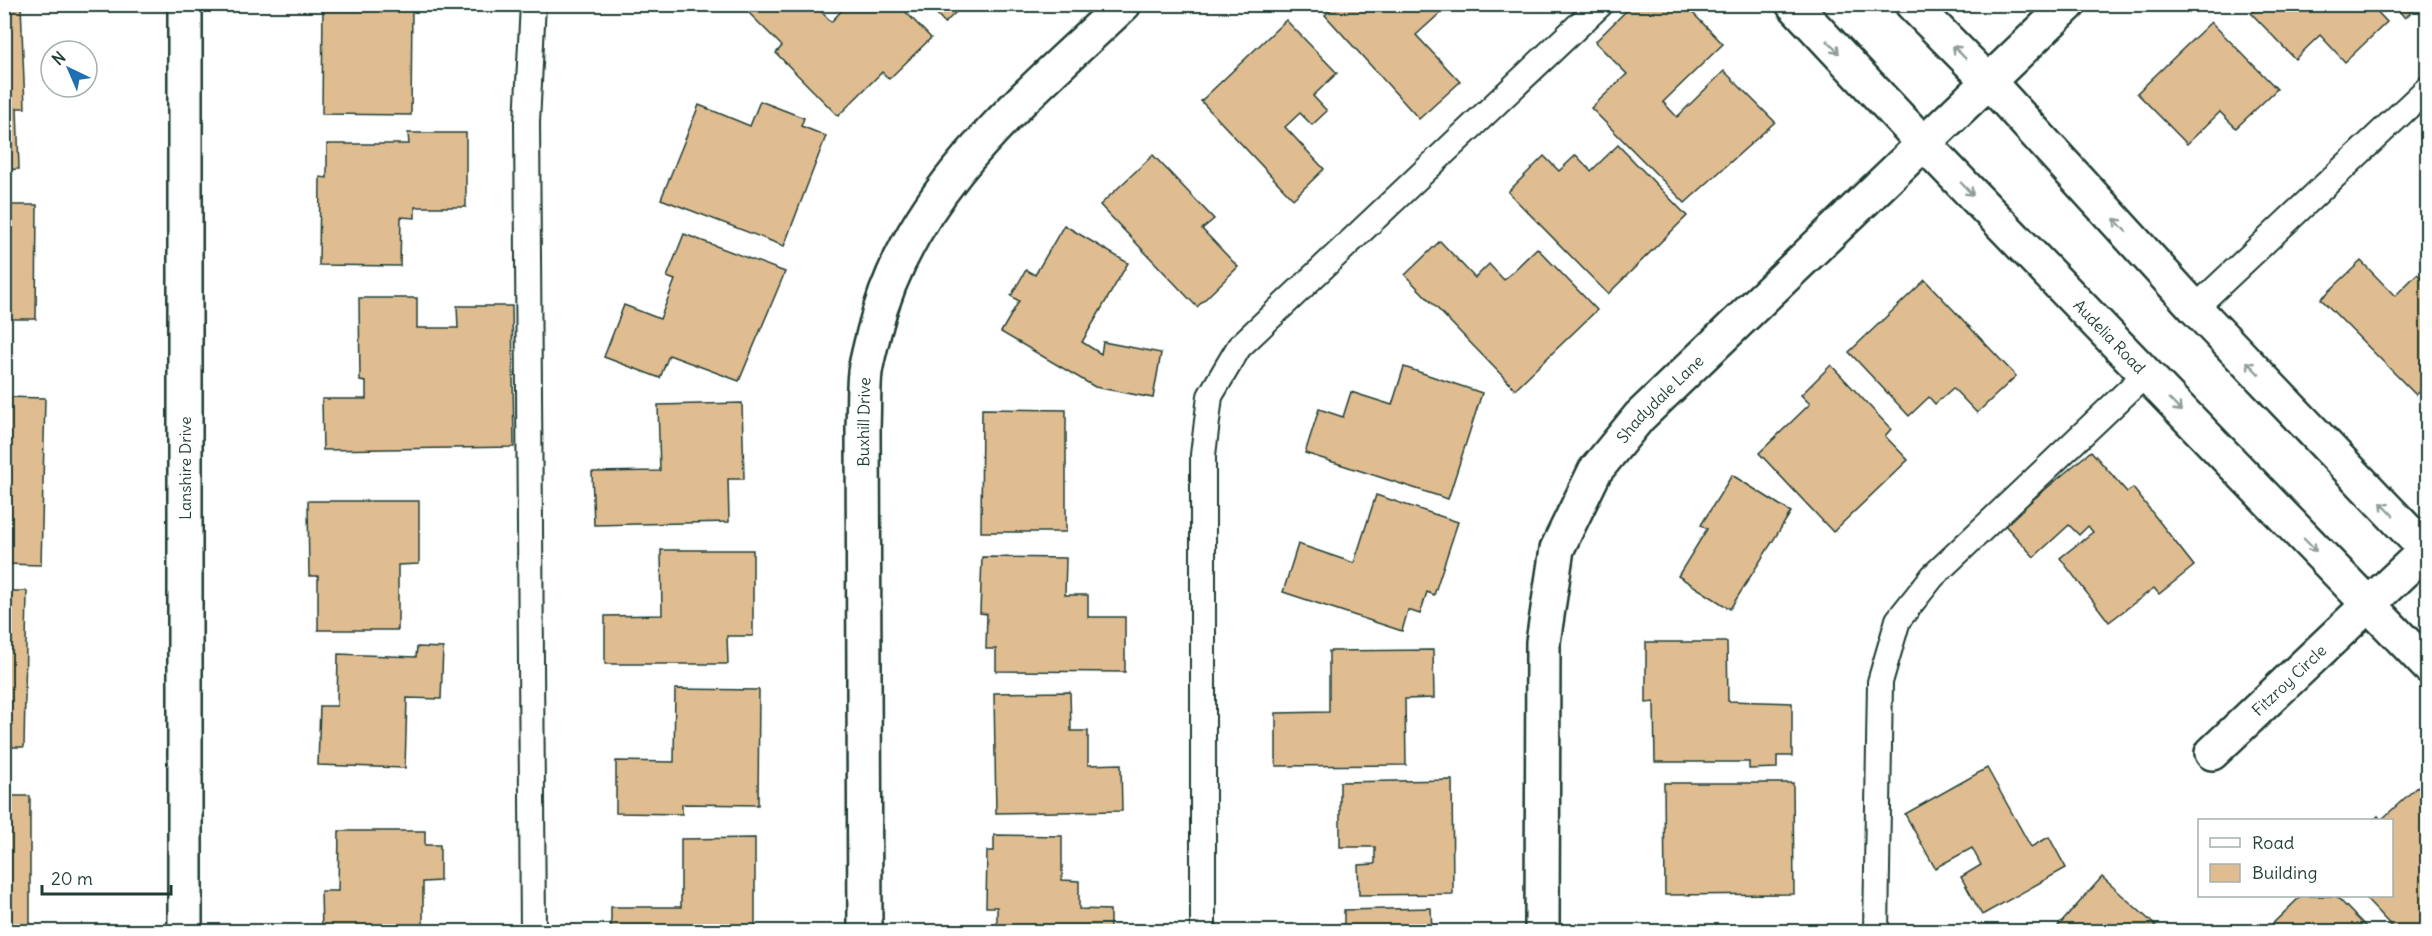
<svg xmlns="http://www.w3.org/2000/svg" width="2432" height="936" viewBox="0 0 2432 936" font-family="Delius,sans-serif">
  <style>
    .building { fill: #dfbd91; stroke: #1f3d34; stroke-width: 1.5 }
    .lines { fill: none; stroke-linecap: round; stroke-linejoin: round }
    .service-casing { stroke: #1f3d34; stroke-width: 28 }
    .minor-casing { stroke: #1f3d34; stroke-width: 38 }
    .tertiary-casing { stroke: #1f3d34; stroke-width: 38 }
    .secondary-casing { stroke: #1f3d34; stroke-width: 38 }
    .service { stroke: #fff; stroke-width: 24 }
    .minor { stroke: #fff; stroke-width: 33 }
    .tertiary { stroke: #fff; stroke-width: 33 }
    .secondary { stroke: #fff; stroke-width: 33 }
    .oneway { stroke: #8f9e9a }
    .labels { text-anchor: middle; stroke-width: 6; stroke-linejoin: round; paint-order: stroke }
    .street-label { font-size: 16px; fill: #1f3d34; stroke: #fff }
  </style>
  <rect width="100%" height="100%" fill="#fff"/>
  <filter id="ink" filterUnits="userSpaceOnUse"><feTurbulence type="fractalNoise" baseFrequency=".0167" numOctaves="2"/><feDisplacementMap in="SourceGraphic" scale="12" xChannelSelector="R" yChannelSelector="G"/><feConvolveMatrix kernelMatrix="1 2 1 2 8 2 1 2 1" color-interpolation-filters="sRGB"/></filter>
  <g filter="url(#ink)">
    <!-- building -->
    <g class="building">
      <polygon points="4,4 21,4 25,108 17,108 19,169 4,170"/>
      <polygon points="323,4 412,4 411,115 322,114"/>
      <polygon points="755,4 814,4 831,22 848,4 898,4 931,38 889,79 882,72 838,116 776,53 782,46 748,12"/>
      <polygon points="928,4 964,4 945,23"/>
      <polygon points="1337,4 1450,4 1416,35 1460,82 1419,119 1325,15"/>
      <polygon points="1633,4 1684,4 1723,44 1663,102 1677,117 1724,71 1775,122 1685,203 1591,108 1627,74 1595,42"/>
      <polygon points="2260,4 2370,4 2387,22 2345,62 2320,35 2295,59 2251,13"/>
      <polygon points="2393,4 2420,4 2405,18"/>
      <polygon points="1286,20 1337,73 1313,96 1327,111 1312,125 1300,113 1285,127 1324,169 1293,199 1201,101"/>
      <polygon points="2211,22 2277,89 2236,128 2220,112 2187,144 2137,93"/>
      <polygon points="760,101 804,118 801,126 826,136 784,246 661,199 699,105 750,126"/>
      <polygon points="408,133 466,133 466,207 415,207 415,218 401,217 400,266 319,265 320,177 327,178 327,144 409,144"/>
      <polygon points="1618,145 1687,216 1608,294 1508,192 1544,156 1559,171 1576,155 1591,171"/>
      <polygon points="1153,155 1214,219 1202,229 1238,267 1197,307 1100,205"/>
      <polygon points="4,205 37,205 36,319 6,319 6,364 4,364"/>
      <polygon points="1064,225 1128,263 1082,342 1101,354 1103,342 1161,353 1153,398 1095,387 1001,332 1019,301 1011,296 1026,270 1035,275"/>
      <polygon points="684,234 785,272 739,381 669,355 660,378 604,357 624,305 660,319 675,280 667,277"/>
      <polygon points="1440,241 1475,278 1489,264 1504,280 1537,248 1597,310 1515,389 1405,275"/>
      <polygon points="2361,261 2395,296 2417,274 2428,284 2428,384 2416,395 2321,299"/>
      <polygon points="1925,280 2016,376 1977,413 1953,388 1935,404 1929,397 1909,416 1849,352"/>
      <polygon points="359,298 417,298 417,328 458,328 457,306 512,306 514,447 323,450 322,399 366,399 366,382 360,381"/>
      <polygon points="1831,365 1891,429 1885,436 1908,460 1833,532 1759,453 1810,404 1801,395"/>
      <polygon points="1404,367 1482,393 1448,499 1305,453 1319,409 1343,417 1351,392 1392,405"/>
      <polygon points="4,397 45,398 41,565 4,564"/>
      <polygon points="742,403 744,479 728,479 729,522 594,525 592,472 660,471 658,405"/>
      <polygon points="982,409 1066,410 1066,532 981,532"/>
      <polygon points="2091,451 2127,492 2133,488 2194,566 2159,594 2154,588 2109,622 2060,558 2093,532 2088,526 2079,535 2069,525 2034,557 2004,524"/>
      <polygon points="1732,475 1791,512 1730,609 1678,576 1707,529 1701,525"/>
      <polygon points="1376,495 1458,522 1434,595 1427,592 1420,614 1408,610 1402,631 1283,592 1298,544 1354,563"/>
      <polygon points="308,501 419,501 419,564 398,565 398,630 318,630 318,576 309,576"/>
      <polygon points="661,550 753,550 753,636 727,636 728,664 605,664 605,616 662,615"/>
      <polygon points="982,557 1066,558 1065,595 1088,595 1088,617 1125,617 1125,672 996,671 996,649 986,649 987,614 980,613"/>
      <polygon points="4,591 27,591 24,747 4,747"/>
      <polygon points="1646,642 1727,642 1728,701 1792,703 1792,756 1777,756 1777,768 1749,769 1749,762 1655,762 1654,702 1646,703"/>
      <polygon points="417,647 443,648 441,699 407,698 405,768 318,765 320,706 337,706 338,654 416,657"/>
      <polygon points="1433,650 1434,698 1405,699 1406,765 1276,766 1276,713 1329,712 1329,651"/>
      <polygon points="675,689 759,690 758,805 682,804 682,814 616,813 616,761 674,762"/>
      <polygon points="1070,692 1071,731 1088,731 1088,765 1121,764 1122,811 996,813 994,693"/>
      <polygon points="1987,768 2031,847 2049,837 2066,868 1982,915 1961,877 1981,865 1972,848 1935,868 1905,814"/>
      <polygon points="1452,780 1453,894 1359,895 1358,865 1375,864 1375,847 1340,847 1340,782"/>
      <polygon points="1664,783 1793,783 1794,894 1665,895"/>
      <polygon points="2418,786 2428,796 2428,932 2397,932 2363,896 2392,896 2392,820 2374,820 2378,816 2381,820"/>
      <rect x="4" y="796" width="26" height="136"/>
      <polygon points="339,831 425,831 425,845 440,845 440,881 423,882 423,932 322,932 321,891 338,891"/>
      <polygon points="994,835 1062,836 1062,880 1079,881 1079,909 1110,910 1110,932 997,932 997,907 986,907 987,851 994,851"/>
      <polygon points="755,838 755,932 611,932 611,907 681,907 681,839"/>
      <polygon points="2102,877 2145,916 2162,932 2053,932"/>
      <polygon points="2301,896 2336,896 2371,932 2264,932"/>
      <polygon points="1431,908 1432,932 1344,932 1344,910"/>
    </g>
    <g class="lines">
      <defs>
        <g id="service">
          <polyline points="2195,308 2428,88"/>
          <polyline points="533,932 527,122 533,4"/>
          <polyline points="1203,932 1203,455 1210,396 1239,347 1601,4"/>
          <polyline points="1876,932 1880,682 1898,620 1933,576 2146,374"/>
        </g>
        <g id="minor">
          <path id="s1" d="M2212,753L2428,548"/>
          <path id="s2" d="M865,932L863,427C864,409 863,390 865,372C867,359 871,345 874,332C908,191 1023,100 1124,4"/>
          <path id="s3" d="M1542,932L1543,642L1557,549L1595,471L1639,417L2069,4"/>
        </g>
        <polyline id="tertiary" points="185,932 185,4"/>
        <g id="secondary">
          <path id="s4" d="M1793,4L1923,143L2428,666"/>
          <polyline points="1912,4 1989,82 2195,308 2428,552"/>
        </g>
      </defs>
      <!-- service casing -->
      <use href="#service" class="service-casing"/>
      <!-- minor casing -->
      <use href="#minor" class="minor-casing"/>
      <!-- tertiary casing -->
      <use href="#tertiary" class="tertiary-casing"/>
      <!-- secondary casing -->
      <use href="#secondary" class="secondary-casing"/>
      <!-- service -->
      <use href="#service" class="service"/>
      <!-- minor -->
      <use href="#minor" class="minor"/>
      <!-- tertiary -->
      <use href="#tertiary" class="tertiary"/>
      <!-- secondary -->
      <use href="#secondary" class="secondary"/>
    </g>
    <!-- one-way arrows -->
    <defs><path id="oneway-shaft" d="M-6 0H5M1.5-3L5.5 0L1.5 3" fill="none" stroke-width="1.6" stroke-linecap="round" stroke-linejoin="round" transform="scale(1.5)"/></defs>
    <g class="oneway">
      <use href="#oneway-shaft" transform="translate(1833 47) rotate(47)"/>
      <use href="#oneway-shaft" transform="translate(1959 52) rotate(-135)"/>
      <use href="#oneway-shaft" transform="translate(1967 189) rotate(46)"/>
      <use href="#oneway-shaft" transform="translate(2120 225) rotate(-133)"/>
      <use href="#oneway-shaft" transform="translate(2253 368) rotate(-134)"/>
      <use href="#oneway-shaft" transform="translate(2175 405) rotate(46)"/>
      <use href="#oneway-shaft" transform="translate(2387 509) rotate(-134)"/>
      <use href="#oneway-shaft" transform="translate(2310 545) rotate(46)"/>
    </g>
  </g>
  <g class="labels">
    <!-- street labels -->
    <g class="street-label">
      <text dy="6" stroke="none"><textPath href="#s4" startOffset="459">Audelia Road</textPath></text>
      <text dy="6" stroke="none"><textPath href="#s3" startOffset="568">Shadydale Lane</textPath></text>
      <text dy="6" stroke="none"><textPath href="#s2" startOffset="510">Buxhill Drive</textPath></text>
      <text transform="translate(185 468) rotate(-90)" y="6">Lanshire Drive</text>
      <text dy="6" stroke="none"><textPath href="#s1" startOffset="106">Fitzroy Circle</textPath></text>
    </g>
  </g>
  <!-- margin -->
  <rect width="2432" height="936" fill="none" stroke="#fff" stroke-width="24"/>
  <rect x="12" y="12" width="2408" height="912" fill="none" stroke="#1f3d34" stroke-width="2" filter="url(#ink)"/>
  <!-- legend -->
  <rect x="2198" y="819" width="195" height="78" fill="#ffffff" stroke="#a5b1ae" stroke-width="1.5"/>
  <rect x="2210" y="838" width="30" height="9" fill="#ffffff" stroke="#a5b1ae" stroke-width="1.5"/>
  <text x="2252" y="849" font-size="18" fill="#1f3d34">Road</text>
  <rect x="2210" y="864" width="30" height="18" fill="#dfbd91" stroke="#a5b1ae" stroke-width="1.5"/>
  <text x="2252" y="879" font-size="18" fill="#1f3d34">Building</text>
  <!-- north arrow -->
  <g transform="translate(69 69) rotate(316)"><circle r="28" fill="#ffffff" stroke="#a5b1ae" stroke-width="1.5"/>
  <path d="M0-4.5L10 22L0 15L-10 22Z" fill="#1f6fb2"/>
  <text y="-9" font-size="16" font-weight="bold" text-anchor="middle" fill="#1f3d34">N</text>
  </g>
  <!-- scale -->
  <path d="M42 885v9h129v-9" fill="none" stroke="#1f3d34" stroke-width="3"/>
  <text x="51" y="885" font-size="18" fill="#1f3d34" stroke="#ffffff" stroke-width="4.5" paint-order="stroke">20 m</text>
</svg>
